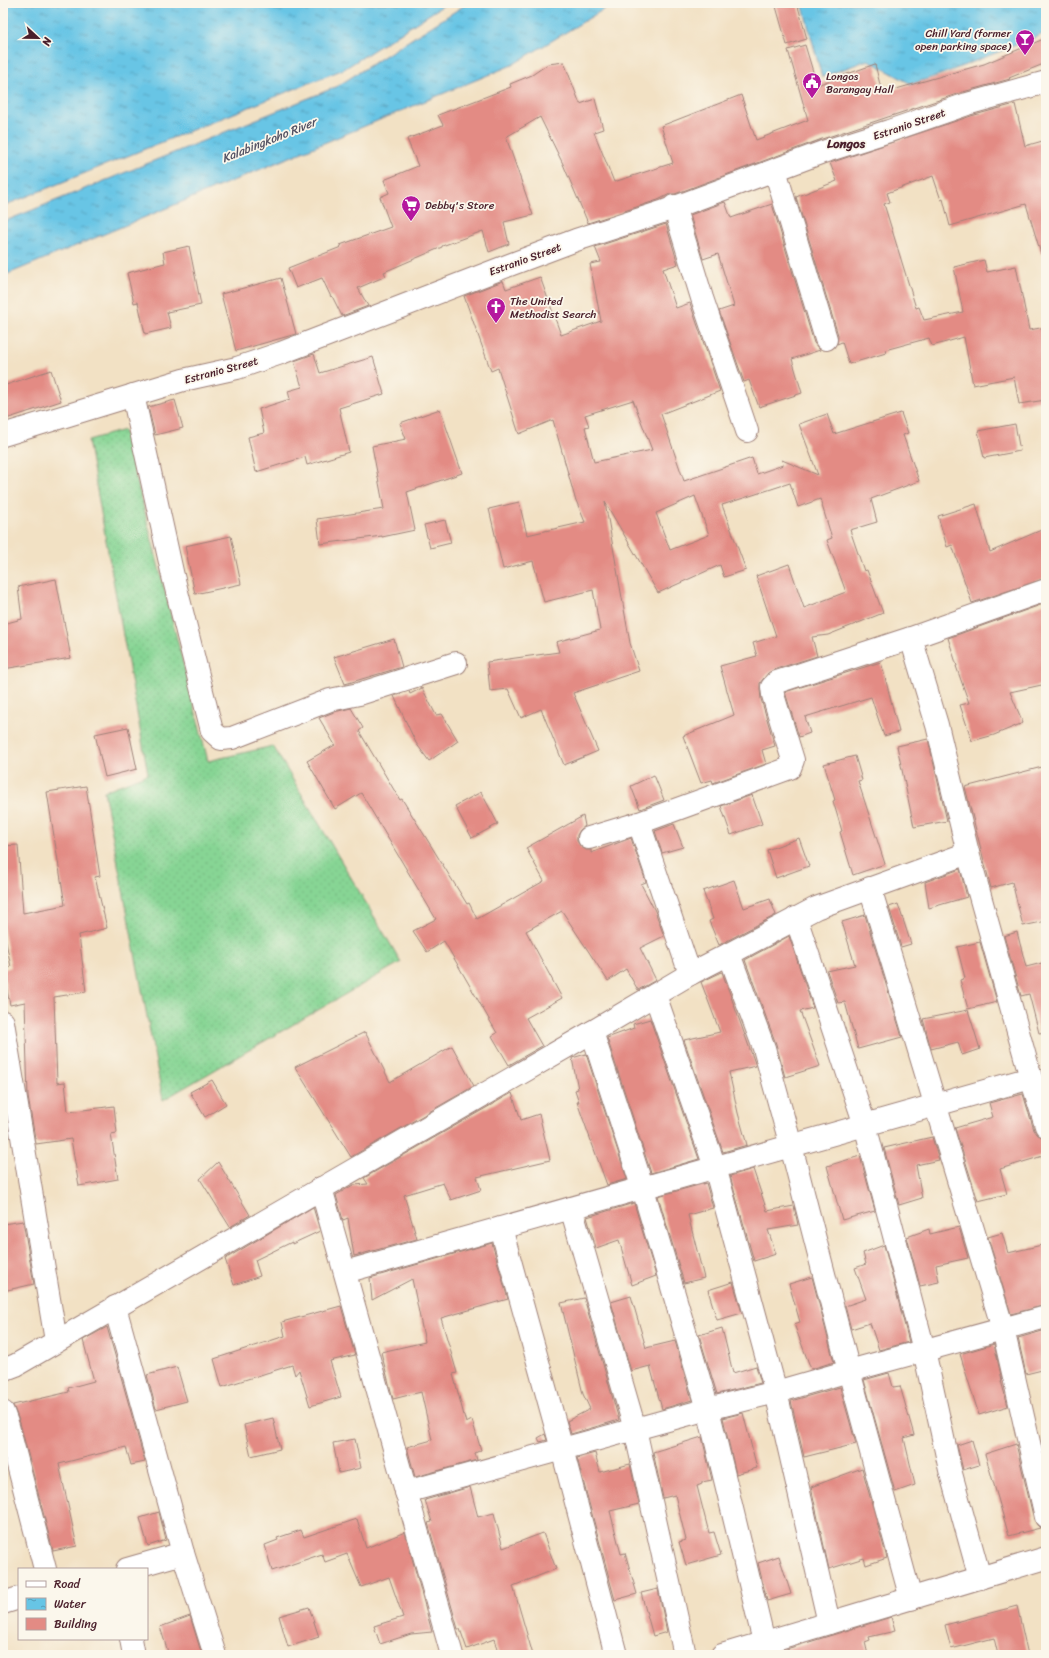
<svg xmlns="http://www.w3.org/2000/svg" width="1049" height="1658" viewBox="0 0 1049 1658" font-family="Sriracha,sans-serif">
  <style>
    .grass { fill: url(#grass-dots); stroke: #687a60 }
    .water { fill: url(#water-ripples); stroke: #587288 }
    .building { fill: #e38b84; fill-rule: evenodd }
    .lines { fill: none; stroke-linecap: round; stroke-linejoin: round }
    .minor-casing { stroke: #9e8078; stroke-width: 24 }
    .minor { stroke: #fff; stroke-width: 22 }
    .labels { text-anchor: middle; stroke-width: 3.5; stroke-linejoin: round; paint-order: stroke }
    .poi-label { font-size: 11px; fill: #4a1f2b; stroke: #fbf7ec; text-anchor: start }
    .street-label { font-size: 11px; fill: #4a1f2b; stroke: #fbf7ec }
    .water-label { font-size: 12px; font-style: italic; fill: #535163; stroke: #fbf7ec }
    .quarter-label { font-size: 13px; font-weight: bold; fill: #4a1f2b; stroke: #fbf7ec }
  </style>
  <defs>
    <pattern id="grass-dots" width="8" height="8" patternUnits="userSpaceOnUse"><rect width="8" height="8" fill="#87d594"/><path d="M2 2h.1M6 6h.1" fill="none" stroke="#76b680" stroke-width="1.8" stroke-linecap="round"/></pattern>
    <pattern id="water-ripples" width="26" height="14" patternUnits="userSpaceOnUse"><rect width="26" height="14" fill="#67c5e5"/><path d="M2 4q2-2 4 0t4 0M15 11q2-2 4 0t4 0" fill="none" stroke="#579fba"/></pattern>
  </defs>
  <rect width="100%" height="100%" fill="#fbf7ec"/>
  <filter id="ink" filterUnits="userSpaceOnUse"><feTurbulence type="fractalNoise" baseFrequency=".025" numOctaves="2"/><feDisplacementMap in="SourceGraphic" scale="8" xChannelSelector="R" yChannelSelector="G"/><feConvolveMatrix kernelMatrix="1 2 1 2 8 2 1 2 1" color-interpolation-filters="sRGB"/></filter>
  <filter id="wash" filterUnits="userSpaceOnUse"><feTurbulence type="fractalNoise" baseFrequency=".012" numOctaves="4" result="noise"/><feDisplacementMap in="SourceGraphic" scale="16" xChannelSelector="R" yChannelSelector="G"/><feGaussianBlur stdDeviation="0.9" result="paint"/><feColorMatrix in="noise" values="0 0 0 0 0 0 0 0 0 0 0 0 0 0 0 0 0 1.4 0 .05"/><feComposite in="paint" operator="in"/></filter>
  <g filter="url(#wash)">
    <rect width="100%" height="100%" fill="#f2e1c4"/>
    <!-- grass -->
    <polygon class="grass" points="124,430 208,761 273,746 401,962 163,1100 104,791 148,774 88,440"/>
    <!-- water -->
    <g class="water">
      <polygon points="3,3 447,3 344,69 3,206"/>
      <polygon points="468,3 614,3 512,65 3,276 3,222 336,87"/>
      <polygon points="802,3 1046,3 1046,33 940,75 911,84 868,60 822,77"/>
    </g>
    <g id="blocks">
      <!-- building -->
      <g class="building">
        <polygon points="775,3 797,3 807,39 787,45"/>
        <polygon points="1046,38 1046,63 1009,78 1010,79 963,92 822,139 675,194 670,194 658,200 588,223 563,164 540,117 506,137 533,215 504,222 509,244 489,252 483,231 442,246 442,247 384,272 386,276 358,288 368,306 342,316 332,296 331,297 322,278 296,288 288,268 341,247 340,245 391,227 380,197 389,193 384,180 418,166 407,139 443,125 438,115 511,87 510,84 532,75 548,64 564,62 580,104 595,99 603,129 594,132 614,182 673,163 661,126 741,95 756,140 808,120 788,50 805,45 817,85 875,64 882,93 984,64"/>
        <polygon points="1015,104 1025,146 1046,140 1046,253 1041,254 1026,204 950,226 943,199 941,200 933,176 887,193 890,202 884,204 916,308 919,307 924,320 963,312 954,267 984,260 987,272 1016,266 1029,330 1046,327 1046,400 1019,404 1014,377 973,385 964,337 932,346 929,338 885,350 886,353 849,364 842,342 837,344 838,335 796,197 837,181 830,163 971,116"/>
        <polygon points="725,202 731,218 772,204 814,343 820,350 792,359 802,393 759,407 749,380 744,382 719,311 734,306 718,254 703,259 690,215"/>
        <path d="M666,224L678,264L663,269L676,308L690,303L720,391L661,414L684,481L752,458L757,474L783,465L782,460L818,475L799,424L827,414L834,434L901,413L908,433L903,435L919,481L871,499L877,522L850,530L864,571L867,570L883,613L828,635L812,637L817,656L773,670L768,673L760,683V689L761,699L775,746L762,750L766,764L713,783L712,780L701,783L683,736L734,715L720,666L757,656L753,643L776,636L756,576L789,564L804,608L846,592L827,540L832,538L820,499L798,507L790,483L722,505L746,570L724,577L720,565L658,593L605,502L630,643L639,671L573,693L598,751L564,765L541,709L521,718L508,689L490,691L487,662L559,652L556,642L600,630L593,590L544,602L533,561L503,569L489,509L519,502L527,535L585,522L575,498L553,420L519,434L498,368L491,371L464,296L503,281L506,289L540,277L561,335L601,321L590,264L601,262L595,247ZM633,400L652,450L594,462L585,427L589,426L585,415ZM695,496L709,535L670,550L656,513Z"/>
        <polygon points="189,246 201,305 167,312 171,328 145,334 138,302 134,303 127,273 165,263 163,252"/>
        <polygon points="281,278 296,334 236,351 221,294"/>
        <polygon points="314,354 320,373 373,357 384,394 339,408 349,452 307,465 305,457 256,472 248,437 264,433 259,409 290,399 288,391 302,387 294,361"/>
        <polygon points="51,370 61,401 3,420 3,386"/>
        <polygon points="175,400 183,428 155,435 148,407"/>
        <polygon points="440,409 462,473 407,492 415,530 382,537 382,536 320,544 317,519 384,509 372,446 406,439 400,423"/>
        <polygon points="1015,424 1020,451 984,458 978,431"/>
        <polygon points="976,504 990,552 1046,528 1046,578 972,603 952,545 947,547 938,516"/>
        <polygon points="445,520 451,543 430,548 424,525"/>
        <polygon points="231,536 241,584 195,594 185,546"/>
        <polygon points="56,579 71,658 3,669 3,624 22,619 18,587"/>
        <polygon points="1046,603 1046,684 1010,692 1023,723 994,735 972,741 960,705 969,703 956,666 957,666 948,638"/>
        <polygon points="394,639 402,667 345,684 334,657"/>
        <polygon points="881,662 899,732 884,736 871,697 805,717 810,733 799,737 785,692"/>
        <polygon points="422,688 436,715 442,714 458,741 429,761 416,743 394,696 409,691 410,694"/>
        <polygon points="351,708 363,728 359,731 400,800 402,799 467,904 469,903 477,919 544,881 526,848 583,816 585,826 580,830 577,835 577,841 581,847 586,850 591,850 591,853 631,838 646,882 641,884 655,911 664,936 640,948 656,980 638,990 626,969 608,981 562,911 526,931 562,998 526,1018 542,1046 509,1065 492,1036 497,1033 444,941 427,952 413,931 436,919 361,793 335,809 307,761 335,745 319,718 334,712"/>
        <polygon points="128,727 137,769 105,777 95,734"/>
        <polygon points="928,739 947,821 914,827 897,746"/>
        <polygon points="855,756 862,780 858,781 885,864 853,875 840,832 842,831 833,801 835,800 824,764"/>
        <polygon points="1046,766 1046,921 1023,926 1012,882 991,888 965,787"/>
        <polygon points="654,775 664,800 640,809 631,786"/>
        <polygon points="86,786 100,876 95,877 107,928 79,935 86,992 54,997 57,1083 65,1082 68,1112 114,1106 117,1133 111,1134 118,1179 79,1186 71,1139 36,1144 28,1097 25,1002 10,1005 3,970 11,967 3,927 3,846 18,845 23,913 65,905 47,792"/>
        <polygon points="481,792 498,824 472,838 455,806"/>
        <polygon points="752,795 762,824 731,835 721,806"/>
        <polygon points="674,824 683,847 662,853 655,831"/>
        <polygon points="799,838 809,866 776,878 767,850"/>
        <polygon points="960,869 967,897 929,908 925,882"/>
        <polygon points="734,880 744,908 770,899 776,915 719,945 709,921 713,919 703,891"/>
        <polygon points="898,904 911,944 901,947 889,907"/>
        <polygon points="865,915 902,1037 858,1049 845,1002 838,1003 827,971 855,965 842,922"/>
        <polygon points="1017,932 1026,967 1046,962 1046,1032 1039,1033 1029,994 1021,996 1004,936"/>
        <polygon points="789,936 813,1008 800,1011 820,1066 785,1077 776,1044 745,960"/>
        <polygon points="980,942 997,1002 968,1009 960,980 965,978 957,947"/>
        <polygon points="722,972 756,1066 729,1072 738,1113 747,1145 723,1152 684,1040 720,1032 701,982"/>
        <polygon points="968,1010 980,1049 962,1055 958,1042 931,1049 923,1019"/>
        <polygon points="650,1019 699,1159 651,1173 607,1038 634,1028 633,1024"/>
        <polygon points="365,1032 390,1082 452,1046 474,1086 351,1157 295,1067"/>
        <polygon points="586,1054 627,1179 607,1185 577,1102 579,1102 575,1090 578,1089 572,1058"/>
        <polygon points="212,1080 226,1104 205,1117 190,1092"/>
        <polygon points="512,1093 521,1120 539,1114 550,1160 477,1177 481,1190 451,1200 443,1183 404,1195 417,1239 354,1256 348,1218 343,1220 336,1195 353,1185 368,1184 364,1178"/>
        <polygon points="1023,1094 1034,1130 1038,1135 1046,1138 1046,1155 1000,1169 1007,1194 978,1201 955,1128 993,1117 989,1103"/>
        <polygon points="932,1137 939,1160 916,1165 922,1198 899,1205 884,1148"/>
        <polygon points="860,1156 875,1211 842,1220 827,1166"/>
        <polygon points="218,1162 250,1215 230,1227 200,1179"/>
        <polygon points="753,1169 767,1211 794,1206 798,1225 768,1230 776,1254 754,1261 730,1176"/>
        <polygon points="706,1183 713,1208 688,1215 704,1278 684,1283 658,1196"/>
        <polygon points="634,1203 656,1276 632,1285 619,1240 596,1248 587,1217"/>
        <polygon points="313,1207 320,1231 292,1244 292,1242 255,1260 260,1276 234,1285 225,1259"/>
        <polygon points="23,1221 34,1284 3,1291 3,1224"/>
        <polygon points="959,1227 968,1258 936,1265 939,1282 920,1286 907,1237 929,1229 930,1234"/>
        <polygon points="1002,1233 1008,1253 1046,1244 1046,1305 1011,1314 988,1237"/>
        <polygon points="492,1243 508,1299 441,1318 457,1373 453,1374 466,1423 472,1420 481,1450 475,1453 477,1460 415,1477 407,1447 432,1440 421,1392 393,1399 381,1352 425,1342 412,1279 372,1300 370,1278"/>
        <polygon points="884,1245 909,1342 879,1350 870,1323 851,1329 845,1306 866,1299 855,1268 866,1264 863,1253"/>
        <polygon points="812,1277 834,1362 811,1369 794,1324 800,1322 789,1284"/>
        <polygon points="733,1282 742,1313 717,1320 708,1290"/>
        <polygon points="631,1296 646,1348 675,1341 692,1400 662,1409 650,1366 631,1371 611,1302"/>
        <polygon points="584,1298 619,1420 571,1434 567,1421 590,1409 583,1394 561,1303"/>
        <polygon points="341,1306 355,1355 330,1361 341,1397 310,1406 299,1370 295,1375 292,1365 222,1387 214,1359 285,1336 282,1322"/>
        <polygon points="107,1327 145,1462 131,1465 126,1447 59,1464 77,1546 53,1551 20,1423 13,1405 69,1392 68,1388 94,1381 83,1340"/>
        <polygon points="722,1328 733,1373 756,1366 761,1383 717,1394 699,1335"/>
        <polygon points="1046,1330 1046,1369 1026,1374 1018,1338"/>
        <polygon points="994,1344 1002,1380 1001,1381 1008,1406 979,1415 960,1354"/>
        <polygon points="177,1367 187,1401 156,1409 147,1375"/>
        <polygon points="889,1373 893,1387 900,1386 914,1435 904,1438 915,1485 895,1492 864,1380"/>
        <polygon points="840,1387 856,1444 804,1457 791,1401"/>
        <polygon points="743,1413 757,1468 736,1474 723,1418"/>
        <polygon points="273,1418 280,1449 251,1456 244,1425"/>
        <polygon points="545,1434 547,1440 540,1442 538,1438"/>
        <polygon points="702,1437 712,1480 702,1482 702,1484 697,1486 709,1533 714,1532 721,1555 686,1565 679,1542 686,1540 675,1495 663,1498 653,1452"/>
        <polygon points="355,1439 361,1468 339,1473 333,1443"/>
        <polygon points="972,1440 979,1465 963,1470 957,1445"/>
        <polygon points="1016,1444 1034,1520 1037,1525 1040,1528 1009,1536 985,1454"/>
        <polygon points="595,1453 600,1472 630,1464 639,1504 610,1511 621,1554 625,1553 637,1594 615,1600 577,1458"/>
        <polygon points="862,1468 887,1558 866,1565 864,1558 829,1569 811,1487"/>
        <polygon points="470,1487 478,1517 494,1513 503,1548 543,1533 556,1569 513,1586 533,1655 499,1655 494,1639 467,1649 460,1629 458,1629 428,1523 432,1522 425,1500"/>
        <polygon points="159,1512 166,1540 148,1546 140,1518"/>
        <polygon points="357,1519 366,1548 405,1532 432,1632 411,1634 380,1644 374,1626 403,1617 389,1577 361,1587 347,1554 325,1562 322,1554 272,1571 265,1545 278,1540 277,1538 301,1530 304,1537"/>
        <polygon points="779,1556 791,1594 767,1601 758,1563"/>
        <polygon points="658,1589 667,1632 653,1636 641,1593"/>
        <polygon points="1017,1606 1028,1655 998,1655 994,1638 951,1649 945,1625"/>
        <polygon points="309,1607 319,1637 288,1647 279,1616"/>
        <polygon points="190,1616 202,1655 169,1655 160,1627"/>
        <polygon points="891,1617 895,1631 869,1637 870,1640 865,1642 868,1655 770,1655 770,1654"/>
      </g>
    </g>
  </g>
  <g filter="url(#ink)">
    <use href="#blocks" fill-opacity="0" stroke="#9e8078" stroke-width="1"/>
    <g class="lines">
      <defs>
        <g id="minor">
          <polyline points="775,170 826,339"/>
          <polyline points="674,206 702,298 747,431"/>
          <polyline points="133,395 173,576 212,731 221,739 232,738 330,700 359,694 456,663"/>
          <polyline points="3,435 183,380 237,368 281,353 512,264 576,240 662,212 823,152 889,131 967,104 1046,82"/>
          <polyline points="911,638 937,725 968,853 1031,1078 1046,1126"/>
          <polyline points="639,823 690,974"/>
          <polyline points="589,838 639,823 790,768 793,760 773,695 772,687 777,682 911,638 1046,590"/>
          <polyline points="870,888 1003,1329 1046,1517"/>
          <polyline points="796,918 865,1125 924,1350 950,1470 980,1578"/>
          <polyline points="729,954 764,1048 791,1146 849,1371 911,1599"/>
          <polyline points="655,995 715,1167 776,1392 829,1623"/>
          <polyline points="3,1022 56,1341"/>
          <polyline points="592,1032 643,1189 708,1409 764,1642"/>
          <polyline points="321,1188 452,1655"/>
          <polyline points="571,1208 635,1429 685,1655"/>
          <polyline points="501,1228 562,1449 616,1655"/>
          <polyline points="345,1272 1031,1078"/>
          <polyline points="115,1307 183,1553 215,1655"/>
          <polyline points="3,1370 16,1365 592,1032 690,974 729,954 816,908 968,853"/>
          <polyline points="3,1412 8,1426 45,1569"/>
          <polyline points="406,1492 708,1409 776,1392 849,1371 1046,1317"/>
          <polyline points="127,1569 183,1553"/>
          <polyline points="3,1603 19,1598"/>
          <polyline points="131,1639 134,1655"/>
          <polyline points="722,1655 1046,1558"/>
        </g>
      </defs>
      <!-- minor casing -->
      <use href="#minor" class="minor-casing"/>
      <!-- minor -->
      <use href="#minor" class="minor"/>
    </g>
  </g>
  <!-- icons -->
  <defs>
    <symbol id="bar-pin" viewBox="-11 -11 22 30"><path d="M0 17L-7.5 6A9.5 9.5 0 1 1 7.5 6Z" fill="#b5179e" stroke="#fbf7ec"/><path d="M-6-5H6L.8 .8V4.5H3.5V6h-7V4.5H-.8V.8Z" fill="#fff"/></symbol>
    <symbol id="civic-pin" viewBox="-11 -11 22 30"><path d="M0 17L-7.5 6A9.5 9.5 0 1 1 7.5 6Z" fill="#b5179e" stroke="#fbf7ec"/><path d="M-.6-6.5H3V-4.5H.6V-3L4-1V1h2V6H-6V1h2V-1L-.6-3ZM-1.2 2.5V6h2.4V2.5Z" fill="#fff"/></symbol>
    <symbol id="supermarket-pin" viewBox="-11 -11 22 30"><path d="M0 17L-7.5 6A9.5 9.5 0 1 1 7.5 6Z" fill="#b5179e" stroke="#fbf7ec"/><path d="M-6-5.5h2.5l.6 2H6L4.5 2H-2.5L-4.4-4H-6ZM-1.5 3.2a1.3 1.3 0 1 0 .1 0ZM3 3.2a1.3 1.3 0 1 0 .1 0Z" fill="#fff"/></symbol>
    <symbol id="church-pin" viewBox="-11 -11 22 30"><path d="M0 17L-7.5 6A9.5 9.5 0 1 1 7.5 6Z" fill="#b5179e" stroke="#fbf7ec"/><path d="M-1.2-6h2.4v3.5h3.3v2.4h-3.3V6h-2.4V-.1h-3.3v-2.4h3.3Z" fill="#fff"/></symbol>
  </defs>
  <g fill-rule="evenodd">
    <use href="#bar-pin" x="1014" y="28" width="22" height="30"/>
    <use href="#civic-pin" x="801" y="71" width="22" height="30"/>
    <use href="#supermarket-pin" x="400" y="194" width="22" height="30"/>
    <use href="#church-pin" x="485" y="296" width="22" height="30"/>
  </g>
  <g class="labels">
    <!-- poi labels -->
    <g class="poi-label">
      <text x="1011" y="37" text-anchor="end">Chill Yard (former<tspan x="1011" dy="13">open parking space)</tspan></text>
      <text x="826" y="80">Longos<tspan x="826" dy="13">Barangay Hall</tspan></text>
      <text x="425" y="209">Debby's Store</text>
      <text x="510" y="305">The United<tspan x="510" dy="13">Methodist Search</tspan></text>
    </g>
    <!-- street labels -->
    <g class="street-label">
      <text transform="translate(909 124) rotate(-19)" y="4">Estranio Street</text>
      <text transform="translate(525 259) rotate(-20)" y="4">Estranio Street</text>
      <text transform="translate(221 370) rotate(-15)" y="4">Estranio Street</text>
    </g>
    <!-- water labels -->
    <g class="water-label">
      <text transform="translate(269 140) rotate(-22)" y="4">Kalabingkoho River</text>
    </g>
    <!-- quarter labels -->
    <g class="quarter-label">
      <text x="846" y="148">Longos</text>
    </g>
  </g>
  <!-- margin -->
  <rect width="1049" height="1658" fill="none" stroke="#fbf7ec" stroke-width="16"/>
  <!-- legend -->
  <rect x="18" y="1568" width="130" height="72" fill="#fbf7ec" stroke="#b4a19f"/>
  <rect x="26" y="1581" width="20" height="6" fill="#ffffff" stroke="#b4a19f"/>
  <text x="54" y="1588" font-size="12" fill="#4a1f2b">Road</text>
  <rect x="26" y="1598" width="20" height="12" fill="url(#water-ripples)" stroke="#b4a19f"/>
  <text x="54" y="1608" font-size="12" fill="#4a1f2b">Water</text>
  <rect x="26" y="1618" width="20" height="12" fill="#e38b84" stroke="#b4a19f"/>
  <text x="54" y="1628" font-size="12" fill="#4a1f2b">Building</text>
  <!-- north arrow -->
  <g transform="translate(38 38) rotate(112)" stroke="#fbf7ec" stroke-width="3" paint-order="stroke">
  <path d="M0-3L7 15L0 10L-7 15Z" fill="#4a1f2b"/>
  <text y="-6" font-size="11" font-weight="bold" text-anchor="middle" fill="#4a1f2b">N</text>
  </g>
</svg>
